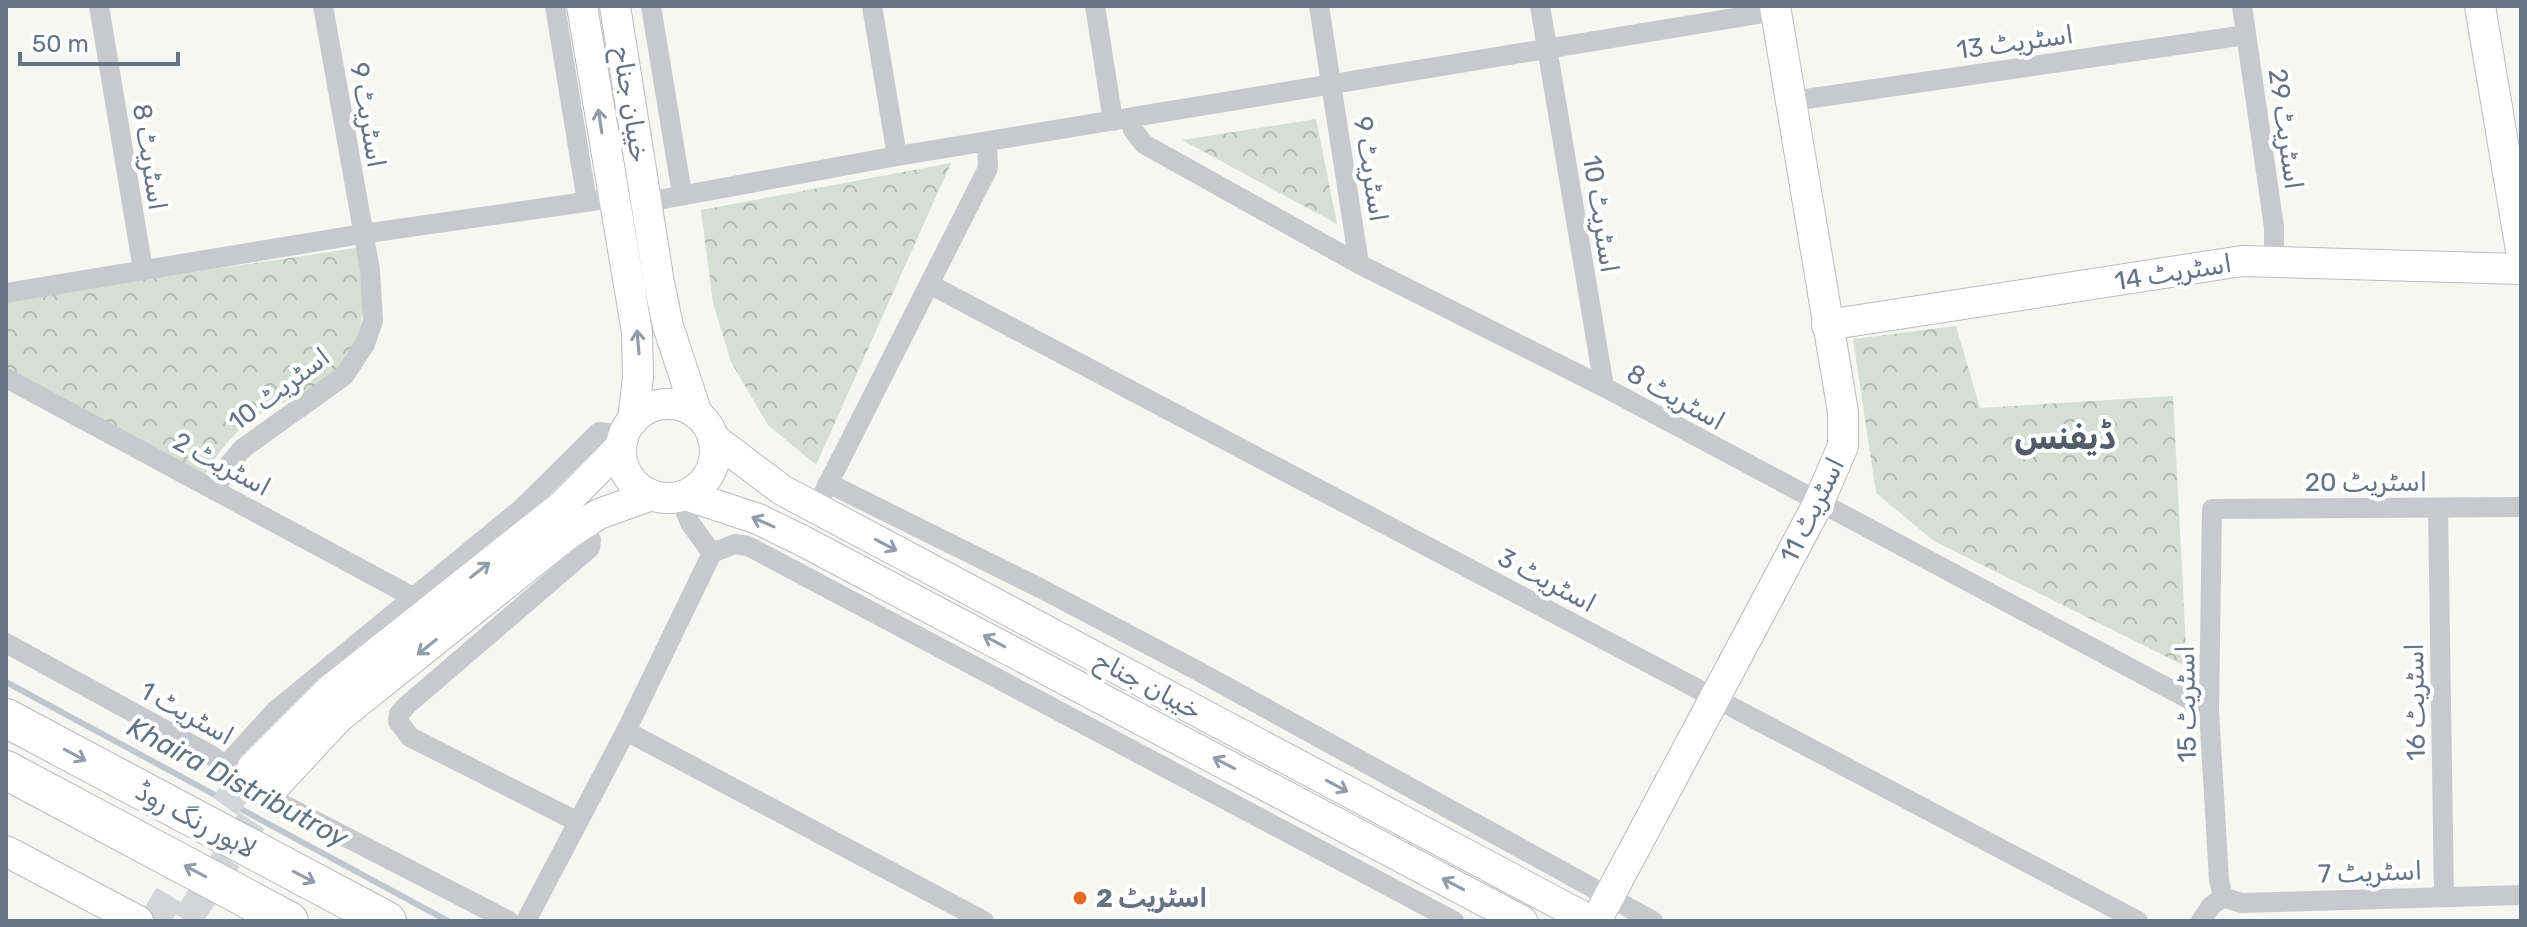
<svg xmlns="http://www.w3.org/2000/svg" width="2527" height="927" viewBox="0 0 2527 927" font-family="Rubik,'Noto Sans Arabic',sans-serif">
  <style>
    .forest { fill: url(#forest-crowns) }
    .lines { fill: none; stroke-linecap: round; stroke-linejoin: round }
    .stream { stroke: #c0c8cf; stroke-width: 6 }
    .secondary-tunnel { stroke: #d2d6d8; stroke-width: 30; stroke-dasharray: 30 15; stroke-linecap: butt }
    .secondary-casing { stroke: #b9bcc1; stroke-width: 32 }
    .highway-casing { stroke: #b7b9bd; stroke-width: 40 }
    .street { stroke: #c7c9cd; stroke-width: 20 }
    .secondary { stroke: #fff; stroke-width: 30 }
    .highway { stroke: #fff; stroke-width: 38 }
    .oneway { stroke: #939daa }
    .poi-dot { fill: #e66924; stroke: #fff; stroke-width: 3 }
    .labels { text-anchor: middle; stroke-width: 8; stroke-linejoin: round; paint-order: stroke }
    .street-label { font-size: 26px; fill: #657385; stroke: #fff }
    .poi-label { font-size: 26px; font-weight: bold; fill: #657385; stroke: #fff; text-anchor: start }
    .water-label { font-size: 28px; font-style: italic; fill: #617481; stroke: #fff }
    .district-label { font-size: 34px; font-weight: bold; fill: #535d6a; stroke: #fff }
  </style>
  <defs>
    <pattern id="forest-crowns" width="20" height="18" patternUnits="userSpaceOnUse" patternTransform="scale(2)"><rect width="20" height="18" fill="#d7ded4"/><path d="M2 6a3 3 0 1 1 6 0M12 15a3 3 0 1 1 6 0" fill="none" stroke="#b2b8b2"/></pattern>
  </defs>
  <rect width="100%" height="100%" fill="#f6f7f3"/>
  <!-- forest -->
  <g class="forest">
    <polygon points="1316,119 1337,224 1182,140"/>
    <polygon points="951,163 816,465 768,425 731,362 713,303 701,210"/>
    <path d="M356,248C366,284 368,336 342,367C322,391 288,398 262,413C237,429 219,450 204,476L6,368V300Z"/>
    <polygon points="1956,326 1980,408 2173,396 2187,667 1934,541 1876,493 1853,339"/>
  </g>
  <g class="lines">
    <!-- stream -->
    <polyline class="stream" points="6,682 448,921"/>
    <!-- secondary-tunnel -->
    <g class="secondary-tunnel">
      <polyline points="154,921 211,826 252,768"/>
      <polyline points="186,921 273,788"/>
    </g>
    <defs>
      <g id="secondary">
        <polyline points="582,6 637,332 638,377 633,420"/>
        <polyline points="615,6 659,283 668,326 697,414"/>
        <polyline points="2480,6 2521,250"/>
        <polyline points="1827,325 2242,261 2521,269"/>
        <circle cx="668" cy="451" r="47"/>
        <polyline points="713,438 782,490 1591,921"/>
        <polyline points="686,495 758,519 801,540 1522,921"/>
        <polyline points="252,768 330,690 563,505 621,446"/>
        <polyline points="273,788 338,718 568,534 599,514 652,495"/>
        <polyline points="6,851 138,921"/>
        <polyline points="1596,921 1818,504 1843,446 1843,412 1775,6"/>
      </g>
      <g id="highway">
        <polyline points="6,718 387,921"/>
        <polyline points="6,770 289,921"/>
      </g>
    </defs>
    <!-- secondary casing -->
    <use href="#secondary" class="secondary-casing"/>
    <!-- highway casing -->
    <use href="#highway" class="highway-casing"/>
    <!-- street -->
    <g class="street">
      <polyline points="99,6 143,270"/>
      <polyline points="555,6 587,202"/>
      <polyline points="651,6 682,194"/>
      <polyline points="872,6 897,156"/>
      <polyline points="1095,6 1113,121"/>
      <polyline points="1319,6 1359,264"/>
      <polyline points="1540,6 1604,387"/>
      <polyline points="2242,6 2274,227 2274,260"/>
      <polyline points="1792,101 2246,35"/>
      <polyline points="1130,118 1133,130 1144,144 1359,264 1604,387 2209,710"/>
      <polyline points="647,202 897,156 1776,11"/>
      <polyline points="931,285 2138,921"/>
      <polyline points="6,293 362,234 613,198"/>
      <polyline points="6,378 413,597"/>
      <polyline points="828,483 1040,588 1198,671 1653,921"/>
      <polyline points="216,490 226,468 242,449 344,376 365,344 373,321 370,270 323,6"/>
      <polyline points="823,494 988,168 987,142"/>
      <polyline points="2438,508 2444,896"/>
      <polyline points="712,553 735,544 748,546 1454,921"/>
      <polyline points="6,643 209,754 282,804 509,921"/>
      <polyline points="626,731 984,921"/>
      <polyline points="226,765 275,711 521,509 599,432 624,435"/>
      <polyline points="576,821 410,737 398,721 399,714 407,705 590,548 591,540 580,525"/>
      <polyline points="2223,897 2219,880 2209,710 2212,509 2521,507"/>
      <polyline points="2223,897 2241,903 2521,895"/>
      <polyline points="526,921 626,731 712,553 690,523 680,497"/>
      <polyline points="2201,921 2211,906 2223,897"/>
    </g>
    <!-- secondary -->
    <use href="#secondary" class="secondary"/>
    <!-- highway -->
    <use href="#highway" class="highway"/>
  </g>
  <!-- one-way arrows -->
  <defs><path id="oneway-shaft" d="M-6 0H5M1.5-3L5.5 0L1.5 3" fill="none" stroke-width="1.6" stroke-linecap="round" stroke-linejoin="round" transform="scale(2)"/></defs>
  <g class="oneway">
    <use href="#oneway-shaft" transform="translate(600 121) rotate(-99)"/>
    <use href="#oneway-shaft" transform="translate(638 342) rotate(-95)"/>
    <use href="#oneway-shaft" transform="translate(763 522) rotate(-156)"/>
    <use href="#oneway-shaft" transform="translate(886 545) rotate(28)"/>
    <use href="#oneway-shaft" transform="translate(480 570) rotate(-38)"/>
    <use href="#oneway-shaft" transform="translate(994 641) rotate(-152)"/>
    <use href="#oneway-shaft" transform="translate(427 647) rotate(141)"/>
    <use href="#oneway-shaft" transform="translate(75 755) rotate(28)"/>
    <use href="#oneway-shaft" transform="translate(1224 763) rotate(-152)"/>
    <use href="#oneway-shaft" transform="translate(1337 786) rotate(28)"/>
    <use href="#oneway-shaft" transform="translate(195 871) rotate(-152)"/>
    <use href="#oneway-shaft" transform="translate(304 877) rotate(28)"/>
    <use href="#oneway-shaft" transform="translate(1453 884) rotate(-152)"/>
  </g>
  <!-- markers -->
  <circle class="poi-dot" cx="1080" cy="898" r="8"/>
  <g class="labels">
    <!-- street labels -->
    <g class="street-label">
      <text transform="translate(2015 42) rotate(-8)" y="9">اسٹریٹ 13</text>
      <text transform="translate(631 104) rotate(81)" y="9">خیبان جناح</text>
      <text transform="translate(368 115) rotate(80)" y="9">اسٹریٹ 9</text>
      <text transform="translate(2286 129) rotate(82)" y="9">اسٹریٹ 29</text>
      <text transform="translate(150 157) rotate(81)" y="9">اسٹریٹ 8</text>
      <text transform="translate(1371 169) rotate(81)" y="9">اسٹریٹ 9</text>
      <text transform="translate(1601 214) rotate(81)" y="9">اسٹریٹ 10</text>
      <text transform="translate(2173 272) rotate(-9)" y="9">اسٹریٹ 14</text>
      <text transform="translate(279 389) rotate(-37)" y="9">اسٹریٹ 10</text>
      <text transform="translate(1676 397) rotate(29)" y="9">اسٹریٹ 8</text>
      <text transform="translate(222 464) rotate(28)" y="9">اسٹریٹ 2</text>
      <text x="2366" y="491">اسٹریٹ 20</text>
      <text transform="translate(1812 510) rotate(-64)" y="9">اسٹریٹ 11</text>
      <text transform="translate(1547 580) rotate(28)" y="9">اسٹریٹ 3</text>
      <text transform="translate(1148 685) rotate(28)" y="9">خیبان جناح</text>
      <text transform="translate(2415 702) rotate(-91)" y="9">اسٹریٹ 16</text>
      <text transform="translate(2186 704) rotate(-91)" y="9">اسٹریٹ 15</text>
      <text transform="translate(187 713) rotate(29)" y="9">اسٹریٹ 1</text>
      <text transform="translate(196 820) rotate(28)" y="9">لاہور رنگ روڈ</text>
      <text transform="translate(2370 872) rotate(-2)" y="9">اسٹریٹ 7</text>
    </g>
    <!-- poi labels -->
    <g class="poi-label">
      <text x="1096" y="907">اسٹریٹ 2</text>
    </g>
    <!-- water labels -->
    <g class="water-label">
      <text transform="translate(238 782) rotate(28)" y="10">Khaira Distributroy</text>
    </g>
    <!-- district labels -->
    <g class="district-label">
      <text x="2065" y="449">ڈیفنس</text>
    </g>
  </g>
  <!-- border -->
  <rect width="2527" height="927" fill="none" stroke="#657385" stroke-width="16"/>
  <!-- scale -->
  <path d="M20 52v12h158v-12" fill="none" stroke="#657385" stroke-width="4"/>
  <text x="32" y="52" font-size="24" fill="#657385" stroke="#ffffff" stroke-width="6" paint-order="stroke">50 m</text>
</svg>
